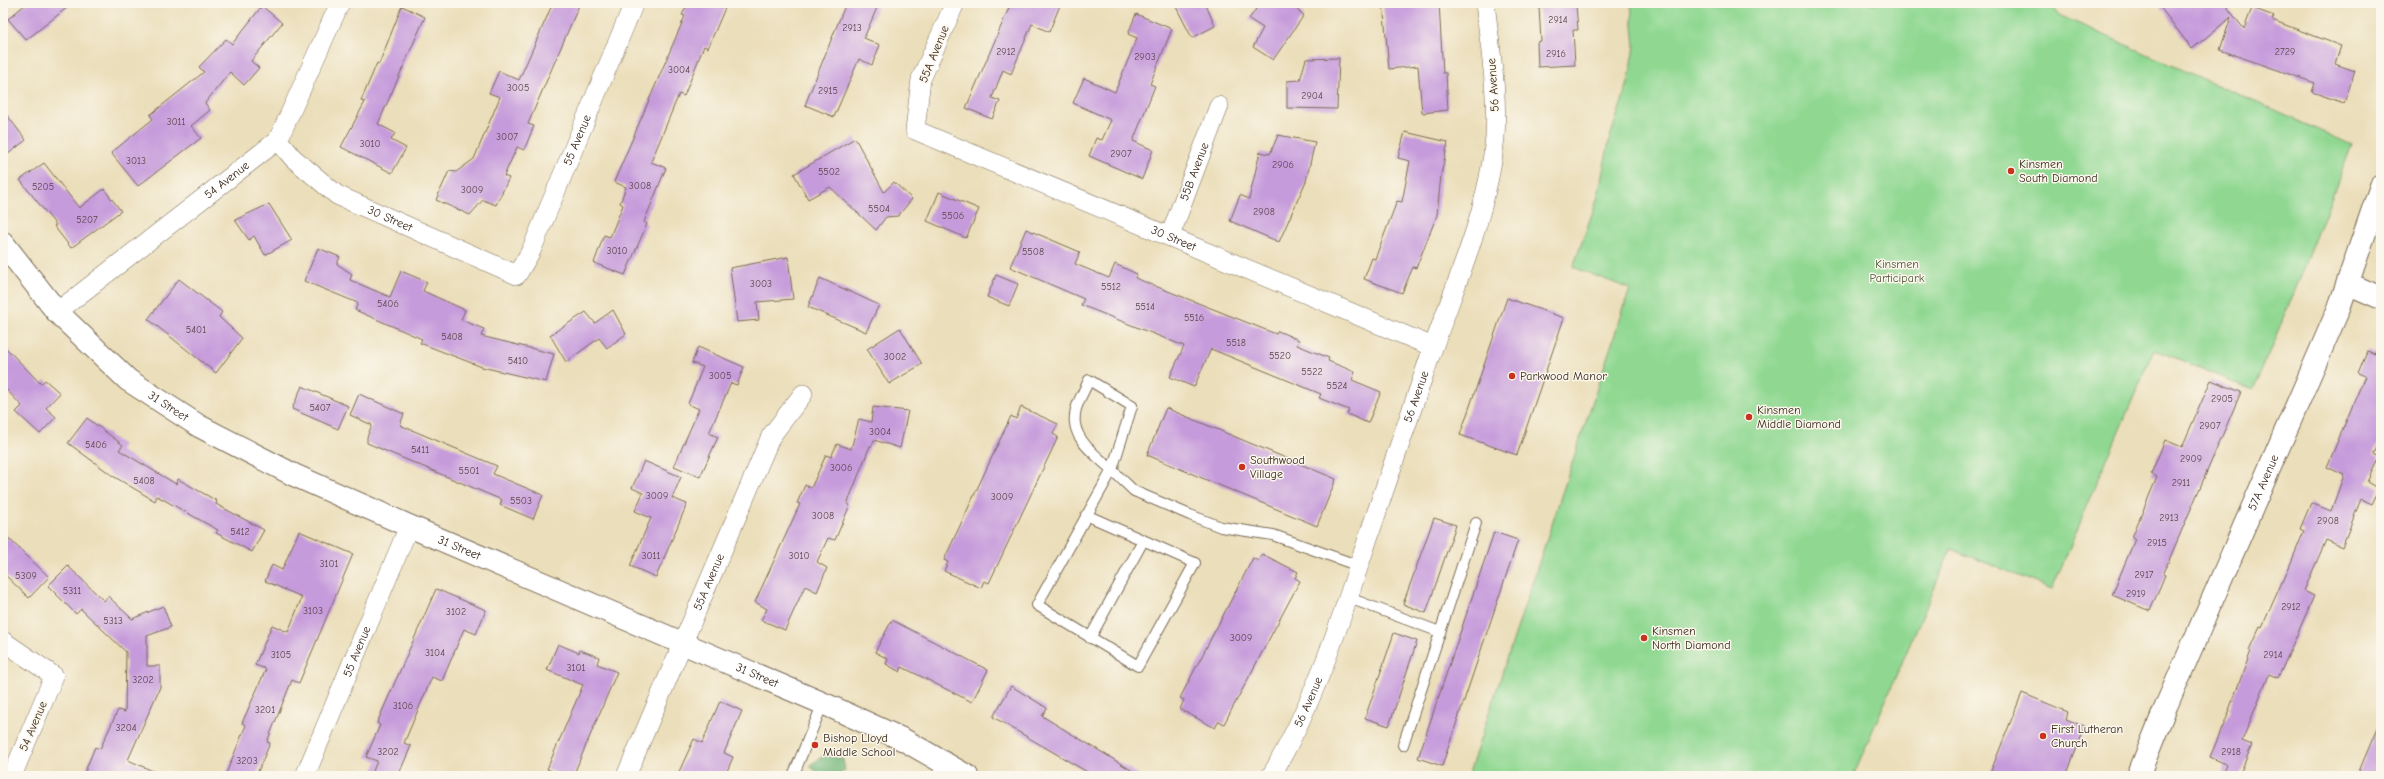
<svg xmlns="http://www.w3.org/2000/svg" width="2384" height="779" viewBox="0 0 2384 779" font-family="'Comic Neue',sans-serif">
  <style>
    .green { fill: #90d892; stroke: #668158 }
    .forest { fill: #74b87c; stroke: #58714d }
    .building { fill: #c69bdb }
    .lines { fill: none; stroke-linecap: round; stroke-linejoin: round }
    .service-casing { stroke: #796955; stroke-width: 12 }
    .minor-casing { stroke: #796955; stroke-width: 20 }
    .tertiary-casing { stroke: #796955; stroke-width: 24 }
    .service { stroke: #fff; stroke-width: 10 }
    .minor { stroke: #fff; stroke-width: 19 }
    .tertiary { stroke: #fff; stroke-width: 22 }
    .poi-dot { fill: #c8321e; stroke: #fbf7ec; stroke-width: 1.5 }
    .labels { text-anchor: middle; stroke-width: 3; stroke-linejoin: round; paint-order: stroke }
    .number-label { font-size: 10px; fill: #5e464d }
    .street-label { font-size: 12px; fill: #3b2a1e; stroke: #fbf7ec }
    .poi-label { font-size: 12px; fill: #3b2a1e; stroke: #fbf7ec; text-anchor: start }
    .park-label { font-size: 12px; fill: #50563b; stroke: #fbf7ec }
  </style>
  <rect width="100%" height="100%" fill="#fbf7ec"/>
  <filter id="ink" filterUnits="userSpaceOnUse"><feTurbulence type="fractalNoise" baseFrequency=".025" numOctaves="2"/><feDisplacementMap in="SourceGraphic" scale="8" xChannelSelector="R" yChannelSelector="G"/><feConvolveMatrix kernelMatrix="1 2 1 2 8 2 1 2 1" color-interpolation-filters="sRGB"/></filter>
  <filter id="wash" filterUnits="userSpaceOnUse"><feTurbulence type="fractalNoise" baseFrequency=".012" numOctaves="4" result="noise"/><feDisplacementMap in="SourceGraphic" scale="16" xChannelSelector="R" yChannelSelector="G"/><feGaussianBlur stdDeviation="0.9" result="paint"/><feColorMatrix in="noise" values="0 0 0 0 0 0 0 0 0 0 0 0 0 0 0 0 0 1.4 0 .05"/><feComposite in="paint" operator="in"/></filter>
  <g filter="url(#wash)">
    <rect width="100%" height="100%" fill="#ebdeba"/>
    <!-- green -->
    <polygon class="green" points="1631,3 2050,3 2059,15 2352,145 2299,281 2253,390 2154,349 2052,589 1951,549 1853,776 1468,776 1630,289 1573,267 1597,200 1610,137 1629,80 1635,46"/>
    <!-- forest -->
    <path class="forest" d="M825,755L843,759L845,771C832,779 819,777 810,765Z"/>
    <g id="blocks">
      <!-- building -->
      <g class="building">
        <polygon points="27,3 73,3 26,40 8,19"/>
        <polygon points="553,3 580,3 528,124 534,126 524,150 517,147 504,176 509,178 496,205 483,200 470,215 436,200 449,171 456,172 474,159 500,97 489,93 499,71 519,80"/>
        <polygon points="688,3 714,3 725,8 708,48 704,46 684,96 679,94 651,162 666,168 644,222 647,224 625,275 594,263 604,235 610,237 623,205 620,203 626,187 614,182 685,16 682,15"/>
        <polygon points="846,3 879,3 864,38 880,45 872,65 859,59 834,117 805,105"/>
        <polygon points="1011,3 1061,3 1049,32 1032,24 1011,74 1003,70 992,98 1000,101 992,119 966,108"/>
        <polygon points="1174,3 1205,3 1215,26 1192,38"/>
        <polygon points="1260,3 1288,3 1304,15 1273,60 1253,47 1263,28 1249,19"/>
        <polygon points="1383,3 1439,3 1443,73 1446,73 1448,110 1422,113 1418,66 1389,69"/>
        <polygon points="2157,3 2224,3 2244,29 2252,8 2274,16 2272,20 2341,46 2335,64 2355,71 2344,103 2312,92 2315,83 2220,50 2231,17 2192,49"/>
        <polygon points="1576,5 1578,30 1573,30 1575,65 1538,67 1537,42 1541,41 1539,7"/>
        <polygon points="262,6 282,23 251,61 259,68 244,85 230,72 205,103 210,110 191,126 201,138 138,186 111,153 153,119 150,115 204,72 199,67 226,39 232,44"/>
        <polygon points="402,6 425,17 378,124 395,133 391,140 406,148 392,173 341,147 365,102 361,101 377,63 379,64"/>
        <polygon points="1136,14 1172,29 1150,84 1155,86 1133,141 1153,150 1142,179 1089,156 1096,138 1102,140 1111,120 1073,103 1084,78 1115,92 1137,38 1128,34"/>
        <polygon points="1339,58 1337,109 1287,108 1287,81 1300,80 1306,59"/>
        <polygon points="3,110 26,140 3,158"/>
        <polygon points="1405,132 1448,142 1441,175 1437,215 1416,268 1413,267 1402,293 1364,279 1372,258 1375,259 1397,201 1402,202 1410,161 1398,158"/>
        <polygon points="1278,135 1315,142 1306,181 1279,242 1230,221 1240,195 1249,199 1260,152 1270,154"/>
        <polygon points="855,138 884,192 894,182 912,199 898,216 886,217 876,230 830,187 808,199 794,174"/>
        <polygon points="44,163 79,208 104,189 121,211 71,248 54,226 56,225 20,180"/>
        <polygon points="939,192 979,209 966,238 927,221"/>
        <polygon points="269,204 292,240 265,255 254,236 249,240 235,220"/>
        <polygon points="1026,229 1080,252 1075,264 1109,278 1115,264 1137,274 1135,278 1276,334 1278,331 1299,340 1297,345 1329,358 1328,361 1355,372 1352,380 1381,392 1368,423 1347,414 1349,410 1319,398 1321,394 1211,349 1194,387 1170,377 1184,346 1081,305 1084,299 1010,267"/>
        <polygon points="318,248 340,257 337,264 352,274 350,280 390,297 401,271 427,282 423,291 465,310 461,320 484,329 481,336 554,354 546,382 482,367 420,343 422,339 355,310 358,303 304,281"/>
        <polygon points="788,257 793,299 757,302 759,320 737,322 730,268"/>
        <polygon points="996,275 1018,284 1009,306 987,297"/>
        <polygon points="820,278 879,305 866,332 808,307"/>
        <polygon points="179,279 222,312 219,317 242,338 216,373 148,319"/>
        <polygon points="1507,298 1564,318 1517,455 1460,435"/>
        <polygon points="613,310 626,334 607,348 599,338 566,362 550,335 586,312 595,323"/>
        <polygon points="900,328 922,364 889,384 867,349"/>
        <polygon points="2381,340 2381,438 2374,454 2379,457 2367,482 2379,489 2372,504 2361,499 2342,547 2326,540 2304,591 2314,596 2278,678 2269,674 2242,741 2252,745 2239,776 2221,776 2226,764 2210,757 2230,710 2229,710 2251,651 2249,650 2260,626 2262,627 2282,582 2283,582 2304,531 2300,529 2311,503 2331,511 2344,475 2327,467 2365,376 2358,373 2367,351 2375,354"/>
        <polygon points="3,345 41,384 45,380 60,393 46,408 56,417 40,434 16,412 22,406 3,386"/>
        <polygon points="698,347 744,367 737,385 731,383 709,433 718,437 700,477 674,466 699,409 688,404 703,367 692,363"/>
        <polygon points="2211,380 2241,392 2163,574 2165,575 2150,611 2112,595 2135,539 2132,537 2157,477 2151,474 2165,440 2182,447"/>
        <polygon points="302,386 348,406 338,429 292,409"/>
        <polygon points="359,394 404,414 400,425 497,466 493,474 543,495 533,519 500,505 502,500 367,443 367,437 372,425 350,415"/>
        <polygon points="873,407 908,411 900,448 874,440 872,446 870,446 847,504 850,505 835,540 828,538 817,562 827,568 817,592 805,586 785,630 761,620 767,609 755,602 800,504 797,503 805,485 811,488 826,455 831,457 837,444 851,449 859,419 871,422"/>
        <polygon points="1021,407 1058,424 1053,434 1058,437 989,583 984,581 981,588 944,571 948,562 944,560 1011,416 1016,419"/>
        <polygon points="1166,408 1336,479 1317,526 1147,455"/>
        <polygon points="87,418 123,445 119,450 176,484 178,479 217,501 216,504 264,530 252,552 216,533 218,530 157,496 155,501 113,476 68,443"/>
        <polygon points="644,461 681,477 672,498 687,504 656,577 630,566 651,518 635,511 643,493 632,488"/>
        <polygon points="1434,518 1456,525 1426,613 1403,604"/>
        <polygon points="299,531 353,554 299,683 292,680 267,742 270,743 256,776 225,776 246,725 242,723 266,669 255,665 272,625 288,632 302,597 265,581 272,565 282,570"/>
        <polygon points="1494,532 1518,540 1442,766 1418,758"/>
        <polygon points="3,533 49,577 29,598 3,573"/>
        <polygon points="1262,554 1298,572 1295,578 1300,581 1224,724 1219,721 1215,728 1180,709 1184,700 1180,698 1253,558 1258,561"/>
        <polygon points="68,566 104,601 108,596 132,619 163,606 171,627 147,636 147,666 160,666 160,687 128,760 164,776 83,776 95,747 100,749 118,710 125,712 126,652 81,609 76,614 48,586"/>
        <polygon points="436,589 486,610 476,634 464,629 442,681 432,677 404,743 411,746 398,776 371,776 377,761 366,757 380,725 377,723"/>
        <polygon points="892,620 988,670 972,702 902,667 900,672 886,664 888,659 875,652"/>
        <polygon points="1394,633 1417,641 1389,726 1365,718"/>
        <polygon points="558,644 579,653 580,650 599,657 597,664 617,672 573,776 563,776 547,769 583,685 547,670"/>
        <polygon points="1011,686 1047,708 1042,716 1141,776 1094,776 993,717"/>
        <polygon points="2022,693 2068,712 2066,719 2085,727 2066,776 1989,776"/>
        <polygon points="720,701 742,711 724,753 733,757 725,776 677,776 694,739 702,743"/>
        <polygon points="2381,719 2381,776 2357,776"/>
      </g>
    </g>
  </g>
  <g filter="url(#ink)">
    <use href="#blocks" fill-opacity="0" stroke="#796955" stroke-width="1"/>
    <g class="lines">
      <defs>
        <g id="service">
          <path d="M1089,380L1132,406L1112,470C1096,455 1071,439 1075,414C1076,403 1085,390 1089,380Z"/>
          <polyline points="1086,515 1195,563 1138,666 1037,605 1112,470 1134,491 1190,515 1221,527 1273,535 1359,566"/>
          <polyline points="1349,598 1440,632"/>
          <polyline points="1090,638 1143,541"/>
          <polyline points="1403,745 1476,523"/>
          <polyline points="793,776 823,703"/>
        </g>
        <g id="minor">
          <path id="s1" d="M955,3L921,79L915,130L1433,347"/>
          <path id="s2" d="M278,140L293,158L337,195L517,275L531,251L634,3"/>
          <path id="s3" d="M1170,236L1219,106"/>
          <path id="s4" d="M57,312L278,140L340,3"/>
          <polyline points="3,641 54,676 12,776"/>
          <path id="s5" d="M305,776L409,526"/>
          <path id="s6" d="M626,776L771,436L803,394"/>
          <path id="s7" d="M1271,776C1310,710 1335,638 1359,565C1381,499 1403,434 1426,368C1451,293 1488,217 1495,137C1498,93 1490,47 1485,3"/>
        </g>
        <g id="tertiary">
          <path id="s8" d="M3,243L57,312L128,380L199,426L294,475L409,526L836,709L904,740L967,776"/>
          <polyline points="2349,284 2381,298"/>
          <path id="s9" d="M2138,776L2167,704L2339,308L2381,186"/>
        </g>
      </defs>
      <!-- service casing -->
      <use href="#service" class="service-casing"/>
      <!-- minor casing -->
      <use href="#minor" class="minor-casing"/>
      <!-- tertiary casing -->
      <use href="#tertiary" class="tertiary-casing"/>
      <!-- service -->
      <use href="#service" class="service"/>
      <!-- minor -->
      <use href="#minor" class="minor"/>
      <!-- tertiary -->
      <use href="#tertiary" class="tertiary"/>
    </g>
  </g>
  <!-- markers -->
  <g class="poi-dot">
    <circle cx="2011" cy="171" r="4"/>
    <circle cx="1512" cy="376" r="4"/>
    <circle cx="1749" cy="417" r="4"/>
    <circle cx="1242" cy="467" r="4"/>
    <circle cx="1644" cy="638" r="4"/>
    <circle cx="2043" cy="736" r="4"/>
    <circle cx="815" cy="745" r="4"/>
  </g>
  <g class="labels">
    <!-- number labels -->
    <g class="number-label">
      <text x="1558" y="23">2914</text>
      <text x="852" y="31">2913</text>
      <text x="1006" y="55">2912</text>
      <text x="2285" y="55">2729</text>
      <text x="1556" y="57">2916</text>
      <text x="1145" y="60">2903</text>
      <text x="679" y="73">3004</text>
      <text x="518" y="91">3005</text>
      <text x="828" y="94">2915</text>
      <text x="1312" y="99">2904</text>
      <text x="176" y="125">3011</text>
      <text x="507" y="140">3007</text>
      <text x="370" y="147">3010</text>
      <text x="1121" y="157">2907</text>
      <text x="136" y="164">3013</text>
      <text x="1283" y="168">2906</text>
      <text x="829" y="175">5502</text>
      <text x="640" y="189">3008</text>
      <text x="43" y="190">5205</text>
      <text x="472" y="193">3009</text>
      <text x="879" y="212">5504</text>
      <text x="1264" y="215">2908</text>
      <text x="953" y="219">5506</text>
      <text x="87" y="223">5207</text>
      <text x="617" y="254">3010</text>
      <text x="1033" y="255">5508</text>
      <text x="761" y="287">3003</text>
      <text x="1111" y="290">5512</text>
      <text x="388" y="307">5406</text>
      <text x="1145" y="310">5514</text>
      <text x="1194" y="321">5516</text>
      <text x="196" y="333">5401</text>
      <text x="452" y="340">5408</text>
      <text x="1236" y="346">5518</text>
      <text x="1280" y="359">5520</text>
      <text x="895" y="360">3002</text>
      <text x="518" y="364">5410</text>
      <text x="1312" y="375">5522</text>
      <text x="720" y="379">3005</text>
      <text x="1337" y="389">5524</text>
      <text x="2222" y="402">2905</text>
      <text x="320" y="411">5407</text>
      <text x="2210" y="429">2907</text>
      <text x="880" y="435">3004</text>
      <text x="96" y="448">5406</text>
      <text x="420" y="453">5411</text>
      <text x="2191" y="462">2909</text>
      <text x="841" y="471">3006</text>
      <text x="469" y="474">5501</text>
      <text x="144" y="484">5408</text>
      <text x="2181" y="486">2911</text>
      <text x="657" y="499">3009</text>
      <text x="1002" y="500">3009</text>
      <text x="521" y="504">5503</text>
      <text x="823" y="519">3008</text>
      <text x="2169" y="521">2913</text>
      <text x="2328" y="524">2908</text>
      <text x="240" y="535">5412</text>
      <text x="2157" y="546">2915</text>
      <text x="651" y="559">3011</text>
      <text x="799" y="559">3010</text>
      <text x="329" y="567">3101</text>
      <text x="2144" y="578">2917</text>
      <text x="26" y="579">5309</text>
      <text x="72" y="594">5311</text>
      <text x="2136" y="597">2919</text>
      <text x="2291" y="610">2912</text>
      <text x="313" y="614">3103</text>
      <text x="456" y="615">3102</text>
      <text x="113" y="624">5313</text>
      <text x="1241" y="641">3009</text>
      <text x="435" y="656">3104</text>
      <text x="281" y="658">3105</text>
      <text x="2273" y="658">2914</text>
      <text x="576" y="671">3101</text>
      <text x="143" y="683">3202</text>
      <text x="403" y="709">3106</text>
      <text x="265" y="713">3201</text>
      <text x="126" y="731">3204</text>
      <text x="388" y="755">3202</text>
      <text x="2231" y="755">2918</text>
      <text x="247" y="764">3203</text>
    </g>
    <!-- street labels -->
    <g class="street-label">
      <text transform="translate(934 54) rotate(-68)" y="4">55A Avenue</text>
      <text transform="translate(1493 85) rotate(-94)" y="4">56 Avenue</text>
      <text dy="4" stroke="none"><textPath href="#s2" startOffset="426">55 Avenue</textPath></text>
      <text dy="4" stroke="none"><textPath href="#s3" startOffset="69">55B Avenue</textPath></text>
      <text dy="4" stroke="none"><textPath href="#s4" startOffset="215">54 Avenue</textPath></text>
      <text dy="4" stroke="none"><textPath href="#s2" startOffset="139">30 Street</textPath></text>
      <text dy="4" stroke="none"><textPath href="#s1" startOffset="415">30 Street</textPath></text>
      <text dy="4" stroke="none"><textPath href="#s7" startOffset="407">56 Avenue</textPath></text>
      <text dy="4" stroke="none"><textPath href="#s8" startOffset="234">31 Street</textPath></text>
      <text dy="4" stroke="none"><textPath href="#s9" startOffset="319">57A Avenue</textPath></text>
      <text dy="4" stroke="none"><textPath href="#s8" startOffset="558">31 Street</textPath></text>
      <text dy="4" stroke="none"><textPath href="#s6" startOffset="211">55A Avenue</textPath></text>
      <text dy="4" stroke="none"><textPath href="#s5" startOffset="135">55 Avenue</textPath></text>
      <text dy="4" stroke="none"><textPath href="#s8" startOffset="882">31 Street</textPath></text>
      <text dy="4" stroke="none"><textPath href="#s7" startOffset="83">56 Avenue</textPath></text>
      <text transform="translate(33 726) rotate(-67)" y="4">54 Avenue</text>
    </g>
    <!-- poi labels -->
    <g class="poi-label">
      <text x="2019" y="168">Kinsmen<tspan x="2019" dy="14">South Diamond</tspan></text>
      <text x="1520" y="380">Parkwood Manor</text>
      <text x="1757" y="414">Kinsmen<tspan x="1757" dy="14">Middle Diamond</tspan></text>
      <text x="1250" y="464">Southwood<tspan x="1250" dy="14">Village</tspan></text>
      <text x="1652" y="635">Kinsmen<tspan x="1652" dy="14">North Diamond</tspan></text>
      <text x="2051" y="733">First Lutheran<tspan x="2051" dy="14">Church</tspan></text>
      <text x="823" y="742">Bishop Lloyd<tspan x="823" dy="14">Middle School</tspan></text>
    </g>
    <!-- park labels -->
    <g class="park-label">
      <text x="1897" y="268">Kinsmen<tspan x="1897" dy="14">Participark</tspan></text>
    </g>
  </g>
  <!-- margin -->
  <rect width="2384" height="779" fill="none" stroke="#fbf7ec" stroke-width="16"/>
</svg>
